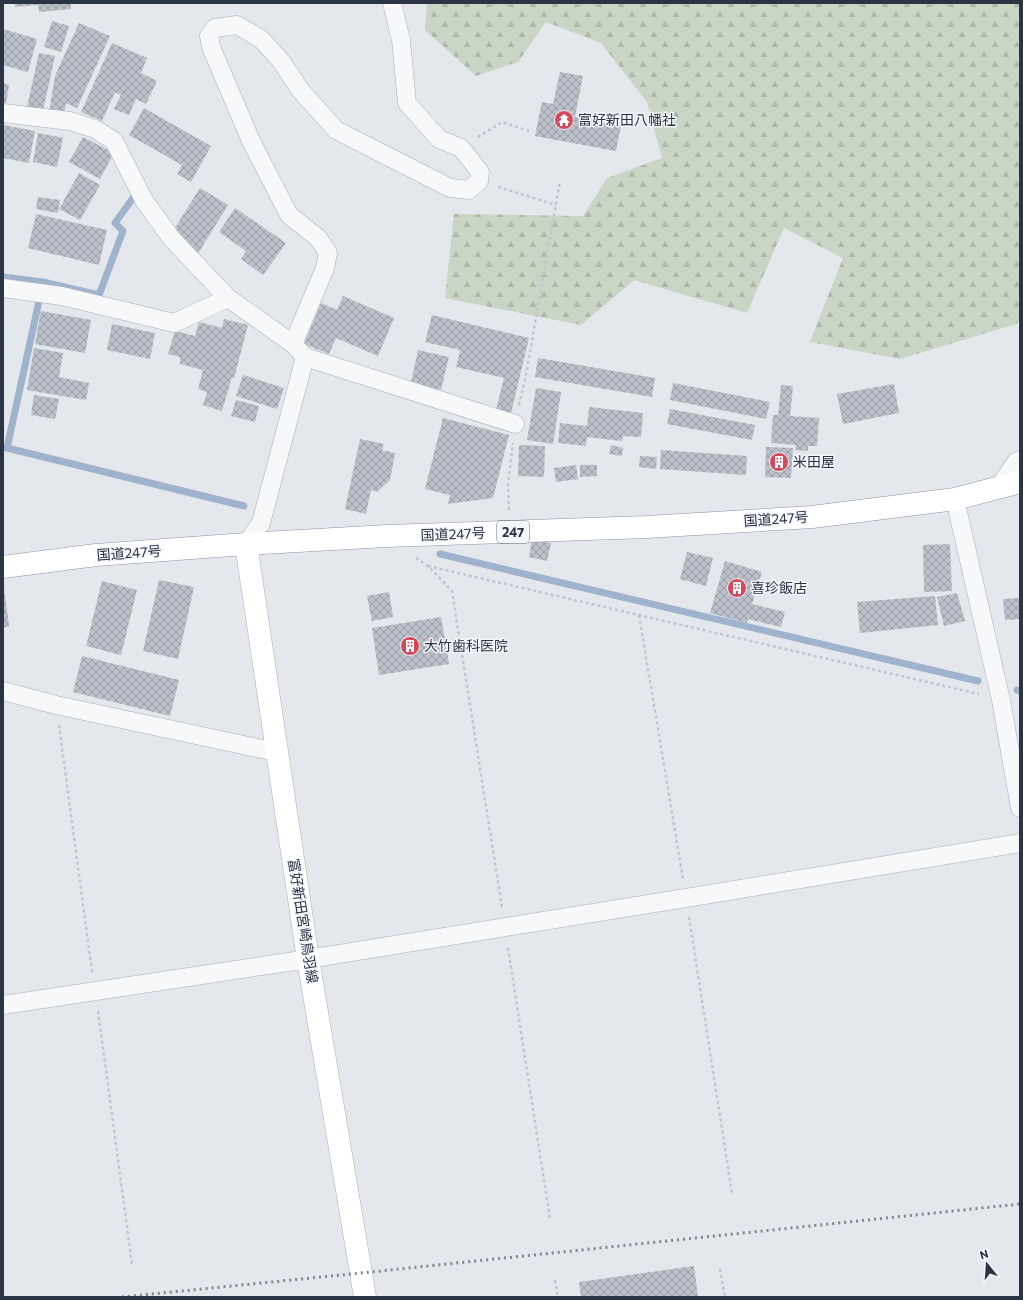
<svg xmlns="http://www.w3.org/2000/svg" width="1023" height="1300" viewBox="0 0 1023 1300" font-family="Commissioner,'Noto Sans JP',sans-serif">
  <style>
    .forest { fill: url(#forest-firs) }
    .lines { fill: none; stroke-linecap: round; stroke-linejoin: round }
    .stream { stroke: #9fb4cc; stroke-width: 7 }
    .building { fill: url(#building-cross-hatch) }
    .minor-casing { stroke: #a9aeb7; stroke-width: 19 }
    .secondary-casing { stroke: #a9aeb7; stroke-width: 23 }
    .trunk-casing { stroke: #8b94a3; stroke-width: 23 }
    .path { stroke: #c2c5cb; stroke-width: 2.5; stroke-dasharray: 3 3; stroke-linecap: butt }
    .minor { stroke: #f7f8fa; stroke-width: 18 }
    .secondary { stroke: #fff; stroke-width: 22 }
    .trunk { stroke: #fff; stroke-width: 22 }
    .rail { stroke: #7d8696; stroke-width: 3; stroke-dasharray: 2 4; stroke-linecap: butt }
    .labels { text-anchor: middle; stroke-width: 3; stroke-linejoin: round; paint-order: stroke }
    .shield { fill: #f4f6f9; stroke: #676e7b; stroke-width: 1 }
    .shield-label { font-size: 13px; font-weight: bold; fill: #2b3445 }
    .poi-label { font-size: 14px; fill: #2b3445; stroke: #f4f6f9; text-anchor: start }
    .street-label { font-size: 14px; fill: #2b3445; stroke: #f4f6f9 }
  </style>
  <defs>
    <pattern id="forest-firs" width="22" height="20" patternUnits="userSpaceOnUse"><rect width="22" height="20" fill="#c9d6c5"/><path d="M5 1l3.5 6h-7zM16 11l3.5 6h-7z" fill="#adb8ab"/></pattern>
    <pattern id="building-cross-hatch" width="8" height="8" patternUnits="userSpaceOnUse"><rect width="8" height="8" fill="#bbc0ca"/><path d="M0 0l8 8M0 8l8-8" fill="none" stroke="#989da6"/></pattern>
  </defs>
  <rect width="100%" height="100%" fill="#e4e7ec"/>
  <!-- forest -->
  <polygon class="forest" points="427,3 1020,3 1020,37 1018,42 1020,45 1020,321 1016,324 900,359 810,342 843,258 784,228 747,313 634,280 581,325 445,298 454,214 583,216 607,178 662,158 647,102 601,43 546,22 518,62 476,76 425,30"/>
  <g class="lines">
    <!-- stream -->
    <g class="stream">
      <polyline points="3,277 43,282 99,295 123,231 115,223 138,191"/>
      <polyline points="3,447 244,506"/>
      <polyline points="7,448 41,292"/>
      <polyline points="440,554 978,681"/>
      <polyline points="1017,690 1020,691"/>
    </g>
  </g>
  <!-- building -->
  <g class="building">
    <polygon points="15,3 71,3 71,9 39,12 38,5 15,7"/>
    <polygon points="52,21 69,26 61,52 44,47"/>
    <polygon points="79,23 110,36 77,108 66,103 64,116 49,113 55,76"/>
    <polygon points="3,29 37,39 28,72 3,65"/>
    <polygon points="112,43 147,58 141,73 157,81 146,104 136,99 129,115 114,109 121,95 115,92 102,121 81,112"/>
    <polygon points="39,53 55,56 43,111 27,107"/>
    <polygon points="560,72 583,76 575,117 621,126 616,151 535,136 542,102 553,104"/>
    <polygon points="3,83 9,85 6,103 3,103"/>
    <polygon points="144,108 211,146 191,182 177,174 182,165 129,135"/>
    <polygon points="3,125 35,131 29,163 3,158"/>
    <polygon points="38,133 63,138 57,167 33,162"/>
    <polygon points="83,137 114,153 100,179 69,162"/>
    <polygon points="79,173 100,185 80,220 59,209"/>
    <polygon points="200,188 228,205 197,255 175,228"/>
    <polygon points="38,197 60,200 58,213 36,209"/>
    <polygon points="235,208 286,243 263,275 241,259 246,251 219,232"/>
    <polygon points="36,214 107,230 99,265 28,248"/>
    <polygon points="343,296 394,318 378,356 336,338 329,354 304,344 321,303 337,310"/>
    <polygon points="41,311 91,320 85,353 35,344"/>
    <polygon points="432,315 529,338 511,413 496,410 504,378 456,367 460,350 425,342"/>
    <polygon points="224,319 248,325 234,378 232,377 222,411 203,405 207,392 198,389 203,370 180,364 180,357 168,354 175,331 195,336 199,322 222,328"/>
    <polygon points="112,324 155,333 150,359 107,350"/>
    <polygon points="34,348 63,353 59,377 89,383 86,400 27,390"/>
    <polygon points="418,350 449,357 441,390 411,383"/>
    <polygon points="538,358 655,378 652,397 535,377"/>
    <polygon points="243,375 284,388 277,409 236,396"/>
    <polygon points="673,383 770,402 766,419 670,400"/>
    <polygon points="894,384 899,413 843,424 837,394"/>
    <polygon points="781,385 793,386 790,416 819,418 817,446 808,446 808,451 795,450 796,445 771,443 773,415 778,415"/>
    <polygon points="536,388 561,392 553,444 527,440"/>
    <polygon points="34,395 59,399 55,419 31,415"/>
    <polygon points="236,400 259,406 255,422 231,416"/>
    <polygon points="589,407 643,413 641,437 623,436 622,441 587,437 586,446 558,443 560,423 587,426"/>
    <polygon points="670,409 755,425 752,440 667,424"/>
    <polygon points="443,418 509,435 493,498 448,504 450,495 425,489"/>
    <polygon points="360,439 384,444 382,450 395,453 390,480 377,492 371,490 366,514 345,509"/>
    <polygon points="519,445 545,446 544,477 518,476"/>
    <polygon points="611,445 623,448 622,456 609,454"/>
    <polygon points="766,447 793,448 791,478 765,477"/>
    <polygon points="661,450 747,456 746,475 660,469"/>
    <polygon points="640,456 657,457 656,469 639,467"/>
    <polygon points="576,465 578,479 556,482 554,468"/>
    <polygon points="580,465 597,465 597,476 580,477"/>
    <polygon points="532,539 551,543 547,561 529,557"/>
    <polygon points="950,544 952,591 924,592 923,545"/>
    <polygon points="687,552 713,558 706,586 680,579"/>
    <polygon points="725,561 762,572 752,604 785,612 781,627 748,619 747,623 710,613"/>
    <polygon points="159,580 194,587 178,659 143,651"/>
    <polygon points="102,581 137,590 121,655 86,646"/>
    <polygon points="3,588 4,588 9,626 3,628"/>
    <polygon points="389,592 393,617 372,621 367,596"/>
    <polygon points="957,593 965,621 944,626 937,597"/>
    <polygon points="935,596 938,625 860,633 857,602"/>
    <polygon points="1019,598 1020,619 1005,620 1003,599"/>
    <polygon points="441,617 449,664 379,675 372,628"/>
    <polygon points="82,656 179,680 170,716 73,692"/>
    <polygon points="694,1266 698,1297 581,1297 579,1282"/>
  </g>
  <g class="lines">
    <defs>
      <g id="minor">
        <polyline points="3,113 70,121 95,129 114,141 145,202 172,239 228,298 293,344 305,357 515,424"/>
        <polyline points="3,288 62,296 174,323 228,298"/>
        <polyline points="293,344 325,268 328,253 318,238 289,215 251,141 211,47 209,36 215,28 237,25 261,39 281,61 301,91 336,130 450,188 469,190 479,181 480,172 461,148 439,139 407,103 401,40 392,3"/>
        <polyline points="998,488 1016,462 1020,460"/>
        <polyline points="955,499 1001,700 1020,808"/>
        <polyline points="246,544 261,523 305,357"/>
        <polyline points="3,691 56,705 276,752"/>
        <polyline points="3,1005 308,959 686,898 1020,843"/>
      </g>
      <polyline id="secondary" points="246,544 308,959 365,1297"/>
      <polyline id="trunk" points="3,567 96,555 246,544 387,536 647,527 812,517 955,499 1020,482"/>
    </defs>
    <!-- minor casing -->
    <use href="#minor" class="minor-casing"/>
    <!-- secondary casing -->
    <use href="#secondary" class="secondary-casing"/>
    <!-- trunk casing -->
    <use href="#trunk" class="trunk-casing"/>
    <!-- path -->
    <g class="path">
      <polyline points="478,137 502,122 529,131"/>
      <polyline points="498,187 556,205"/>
      <polyline points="519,405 525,380 560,181"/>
      <polyline points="509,510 508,486 513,443"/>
      <polyline points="416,558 428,566 452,591 502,907"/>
      <polyline points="428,566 979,694"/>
      <polyline points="639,615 683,879"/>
      <polyline points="59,725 92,972"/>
      <polyline points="689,917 732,1193"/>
      <polyline points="508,948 550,1219"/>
      <polyline points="98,1011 132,1264"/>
      <polyline points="720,1269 725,1297"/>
      <polyline points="555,1280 558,1297"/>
    </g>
    <!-- minor -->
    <use href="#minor" class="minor"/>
    <!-- secondary -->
    <use href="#secondary" class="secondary"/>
    <!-- trunk -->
    <use href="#trunk" class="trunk"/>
    <!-- rail -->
    <polyline class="rail" points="122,1297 361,1273 1020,1204"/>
  </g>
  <!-- icons -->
  <defs>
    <symbol id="temple-disc" viewBox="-11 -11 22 22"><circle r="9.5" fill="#d1495b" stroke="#f4f6f9"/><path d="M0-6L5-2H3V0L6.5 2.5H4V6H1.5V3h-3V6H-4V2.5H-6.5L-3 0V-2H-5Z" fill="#fff"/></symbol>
    <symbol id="building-disc" viewBox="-11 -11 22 22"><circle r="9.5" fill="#d1495b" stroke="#f4f6f9"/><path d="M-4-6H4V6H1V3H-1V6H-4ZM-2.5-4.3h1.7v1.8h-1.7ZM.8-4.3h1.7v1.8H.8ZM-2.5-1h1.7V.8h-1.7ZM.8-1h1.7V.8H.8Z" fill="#fff"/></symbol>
  </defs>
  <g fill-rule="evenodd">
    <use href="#temple-disc" x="553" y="109" width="22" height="22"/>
    <use href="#building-disc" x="768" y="451" width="22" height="22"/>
    <use href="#building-disc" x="726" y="577" width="22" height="22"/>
    <use href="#building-disc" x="399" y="635" width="22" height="22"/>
  </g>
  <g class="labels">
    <!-- shield labels -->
    <rect class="shield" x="497" y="521" width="32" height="22" rx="3"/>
    <g class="shield-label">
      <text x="513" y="537">247</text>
    </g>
    <!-- poi labels -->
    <g class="poi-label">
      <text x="578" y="125">富好新田八幡社</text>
      <text x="793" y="467">米田屋</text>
      <text x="751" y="593">喜珍飯店</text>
      <text x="424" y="651">大竹歯科医院</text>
    </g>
    <!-- street labels -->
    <g class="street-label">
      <text transform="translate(776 519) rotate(-4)" y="5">国道247号</text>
      <text transform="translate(453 534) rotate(-2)" y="5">国道247号</text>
      <text transform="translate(129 553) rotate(-4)" y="5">国道247号</text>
      <text transform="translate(303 921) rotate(81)" y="5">富好新田宮崎鳥羽線</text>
    </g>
  </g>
  <!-- border -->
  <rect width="1023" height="1300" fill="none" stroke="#2b3445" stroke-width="8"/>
  <!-- north arrow -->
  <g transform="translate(987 1264) rotate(343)" stroke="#f4f6f9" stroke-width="3" paint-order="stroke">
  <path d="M0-3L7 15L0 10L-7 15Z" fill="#2b3445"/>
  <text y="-6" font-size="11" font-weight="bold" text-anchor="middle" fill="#2b3445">N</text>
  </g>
</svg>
